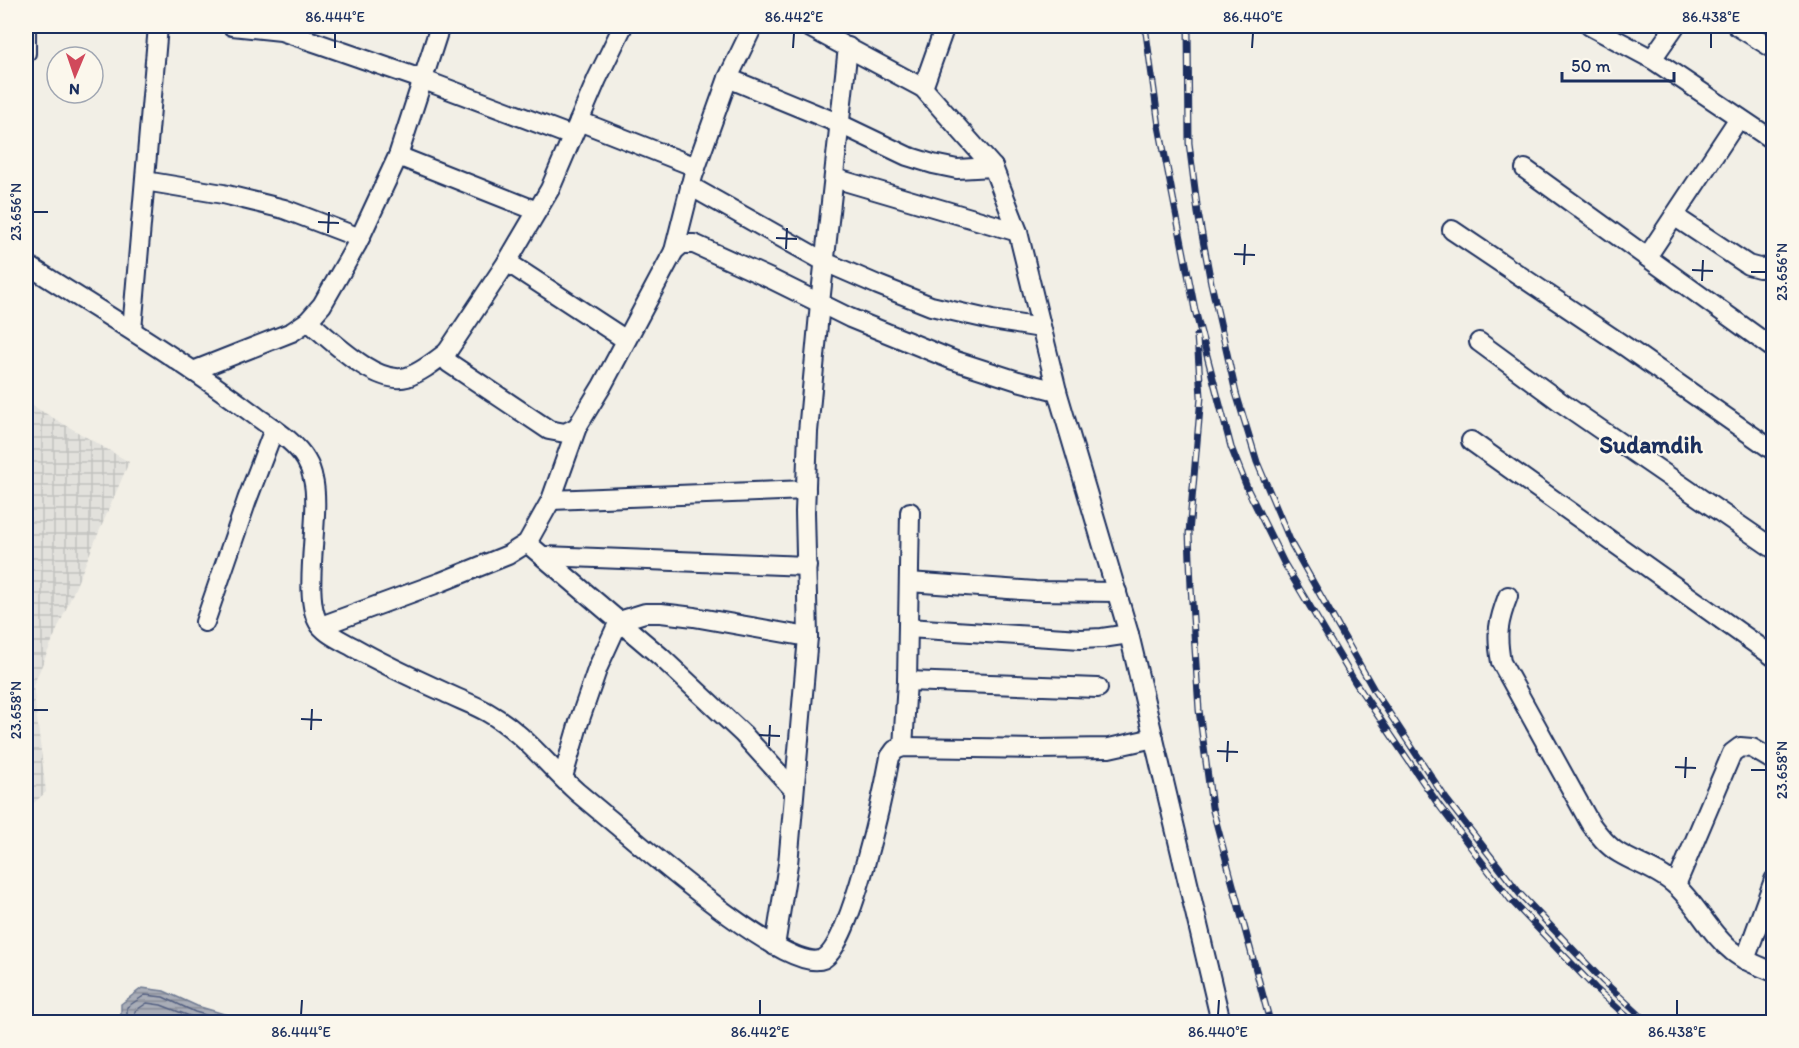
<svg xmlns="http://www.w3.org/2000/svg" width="1799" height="1048" viewBox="0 0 1799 1048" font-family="Itim,sans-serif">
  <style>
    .industrial { fill: url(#industrial-grid) }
    .water { fill: url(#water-rules); stroke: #707b93; stroke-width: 1.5 }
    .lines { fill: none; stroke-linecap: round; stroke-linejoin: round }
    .shore { stroke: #546182; stroke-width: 1.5 }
    .minor-casing { stroke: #1b2f5e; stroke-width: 22 }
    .minor { stroke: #fbf7ec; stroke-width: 18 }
    .rail-casing { stroke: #1b2f5e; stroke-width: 7 }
    .rail { stroke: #fbf7ec; stroke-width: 4.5; stroke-dasharray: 14; stroke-linecap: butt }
    .ticks { fill: none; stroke: #1b2f5e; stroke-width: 2 }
    .labels { text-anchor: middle; stroke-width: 4.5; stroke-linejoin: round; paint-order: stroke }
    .district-label { font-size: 24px; font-weight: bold; fill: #1b2f5e; stroke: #fbf7ec }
    .neatline { fill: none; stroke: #1b2f5e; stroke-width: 2 }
    .ticks-label { font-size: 15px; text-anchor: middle; fill: #1b2f5e }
  </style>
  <defs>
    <pattern id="industrial-grid" width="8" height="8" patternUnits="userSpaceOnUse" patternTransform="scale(1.5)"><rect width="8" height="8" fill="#e2e1dc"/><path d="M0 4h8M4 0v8" fill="none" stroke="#c1c1bf"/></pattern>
    <pattern id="water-rules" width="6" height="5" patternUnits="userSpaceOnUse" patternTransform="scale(1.5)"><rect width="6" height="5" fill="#a9adb7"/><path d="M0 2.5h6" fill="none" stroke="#898d98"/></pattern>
  </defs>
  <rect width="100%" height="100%" fill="#f2efe6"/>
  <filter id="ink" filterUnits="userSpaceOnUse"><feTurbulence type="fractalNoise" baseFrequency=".0167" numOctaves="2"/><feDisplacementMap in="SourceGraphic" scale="12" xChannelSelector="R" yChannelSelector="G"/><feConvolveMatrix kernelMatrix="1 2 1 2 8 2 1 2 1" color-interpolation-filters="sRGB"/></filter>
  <g filter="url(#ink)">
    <!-- industrial -->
    <polygon class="industrial" points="26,402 129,462 33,686 46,792 26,810"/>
    <!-- water -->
    <polygon class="water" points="142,988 164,991 197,1006 251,1022 121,1022 121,1004"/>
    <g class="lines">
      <!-- shore -->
      <g class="shore">
        <polyline points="127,1022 127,1007 145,995 163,997 195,1012 230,1022"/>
        <polyline points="135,1022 135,1011 147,1003 161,1005 205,1022"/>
      </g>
      <defs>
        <g id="minor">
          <polyline points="232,26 281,31 320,44 424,80 572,136"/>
          <polyline points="623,26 597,79 550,189 507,262 447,352 446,358 449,363 549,430 565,433 577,427 602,386 674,251 682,244 694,244 771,279 850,318 953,360 1018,381 1057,391"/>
          <polyline points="807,26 923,88 993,167 1018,232 1057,391 1129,634 1221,1022"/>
          <polyline points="1590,26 1652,59 1774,141"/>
          <polyline points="1737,26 1774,49"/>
          <polyline points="26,53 26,26"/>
          <polyline points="1652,59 1675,26"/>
          <polyline points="728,78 840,124 907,156 933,164 957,169 993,167"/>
          <polyline points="923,88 945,26"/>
          <polyline points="579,121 696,167"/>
          <polyline points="398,156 537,211"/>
          <polyline points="1525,169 1774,349"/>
          <polyline points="834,178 1018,232"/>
          <polyline points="145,181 223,194 284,209 360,238"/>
          <polyline points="690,186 825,262 878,285 931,306 992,320 1041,328"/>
          <polyline points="1674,216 1748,265 1759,268 1774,267"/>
          <polyline points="1452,230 1626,347 1774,451"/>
          <polyline points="674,251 693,176 728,78 753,26"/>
          <polyline points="1647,257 1739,118"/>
          <polyline points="507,262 626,340"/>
          <path d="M26,264C103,313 182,360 256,416C272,428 295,441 306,460C309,465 312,473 313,479C322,514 300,599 320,625C328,635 342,641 353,647C383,664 413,678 444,692C458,699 473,704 487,712C523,732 547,765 577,792C589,802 601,812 613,822C643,847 788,975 823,959C851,946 884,790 890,757L895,750L903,747L1036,749L1109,748L1154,738"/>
          <path d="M308,321C331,340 376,386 407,377C422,372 435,361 447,352"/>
          <polyline points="132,330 158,26"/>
          <polyline points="1479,342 1562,403 1774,549"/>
          <polyline points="193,371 292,332 308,321 322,305 357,244 398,156 440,26"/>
          <polyline points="1471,441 1774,657"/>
          <polyline points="551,500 806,490"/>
          <polyline points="527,543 661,657 743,734 794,790"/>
          <polyline points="544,556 807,566"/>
          <polyline points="909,582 1035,591 1117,592"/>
          <path d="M1508,596C1498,622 1496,634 1501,662L1590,823C1598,834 1607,846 1619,853C1637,864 1659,870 1675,885C1697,904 1709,933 1732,951C1744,961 1759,966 1774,972"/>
          <polyline points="205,622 247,500 274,429"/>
          <polyline points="321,626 441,582 508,555 527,543 551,500 577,427"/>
          <polyline points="908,628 1081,639 1102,638 1129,634"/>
          <polyline points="907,681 1098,688"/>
          <polyline points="903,747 907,681 910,512"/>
          <polyline points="563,777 579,722 598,667 619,621 645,613 661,613 694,617 808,637"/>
          <polyline points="1676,885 1732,753 1740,747 1752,748 1774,761"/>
          <polyline points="775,946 788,864 808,637 805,512 808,432 820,303 848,47"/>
          <polyline points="1745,960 1774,880"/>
        </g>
      </defs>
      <!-- minor casing -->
      <use href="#minor" class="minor-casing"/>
      <!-- minor -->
      <use href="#minor" class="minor"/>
      <defs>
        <g id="rail">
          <polyline points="1145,26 1159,126 1195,310 1231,447 1248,490 1284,563 1355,682 1438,804 1510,899 1595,988 1633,1022"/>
          <polyline points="1188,26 1189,143 1198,213 1211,283 1236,393 1257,462 1292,545 1374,690 1446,799 1520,894 1603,981 1647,1022"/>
          <polyline points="1197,336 1201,397 1189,533 1191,587 1199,710 1212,807 1270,1022"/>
        </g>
      </defs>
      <!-- rail casing -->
      <use href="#rail" class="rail-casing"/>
      <!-- rail -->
      <use href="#rail" class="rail"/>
    </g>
  </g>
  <!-- ticks -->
  <path class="ticks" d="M335,48V33M793,48L794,33M1252,48L1253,33M1711,48V33M33,212H48M318,222L339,223M328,233L329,212M776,238L797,239M786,249L787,228M1234,254L1255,255M1244,265L1245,244M1692,270L1713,271M1751,272H1766M1702,281L1703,260M33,710H48M301,719L322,720M311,730L312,709M759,735L780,736M769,746L770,725M1217,751L1238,752M1227,762L1228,741M1675,767L1696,768M1751,770H1766M1685,778L1686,757M301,1015L302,1000M760,1015V1000M1218,1015L1219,1000M1677,1015V1000"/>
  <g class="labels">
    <!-- district labels -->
    <g class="district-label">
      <text x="1651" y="453">Sudamdih</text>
    </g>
  </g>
  <!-- margin -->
  <rect width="1799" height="1048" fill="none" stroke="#fbf7ec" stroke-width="66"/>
  <!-- north arrow -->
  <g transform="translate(75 75) rotate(182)"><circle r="28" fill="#fbf7ec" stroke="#a1a7b3" stroke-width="1.5"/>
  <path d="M0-4.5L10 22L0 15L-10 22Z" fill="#d1495b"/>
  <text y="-9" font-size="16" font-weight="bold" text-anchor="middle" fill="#1b2f5e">N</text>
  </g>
  <!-- scale -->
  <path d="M1562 72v9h112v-9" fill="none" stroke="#1b2f5e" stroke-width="3"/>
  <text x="1571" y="72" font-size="18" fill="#1b2f5e" stroke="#fbf7ec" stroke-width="4.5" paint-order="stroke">50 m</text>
  <rect x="33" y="33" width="1733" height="982" class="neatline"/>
  <g class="ticks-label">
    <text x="335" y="22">86.444°E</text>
    <text x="794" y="22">86.442°E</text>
    <text x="1253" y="22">86.440°E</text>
    <text x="1711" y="22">86.438°E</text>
    <text transform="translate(16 212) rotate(-90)" y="5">23.656°N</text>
    <text transform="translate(1782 272) rotate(-90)" y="5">23.656°N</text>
    <text transform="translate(16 710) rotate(-90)" y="5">23.658°N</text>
    <text transform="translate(1782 770) rotate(-90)" y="5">23.658°N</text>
    <text x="301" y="1037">86.444°E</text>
    <text x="760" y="1037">86.442°E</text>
    <text x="1218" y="1037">86.440°E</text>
    <text x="1677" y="1037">86.438°E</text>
  </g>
</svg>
